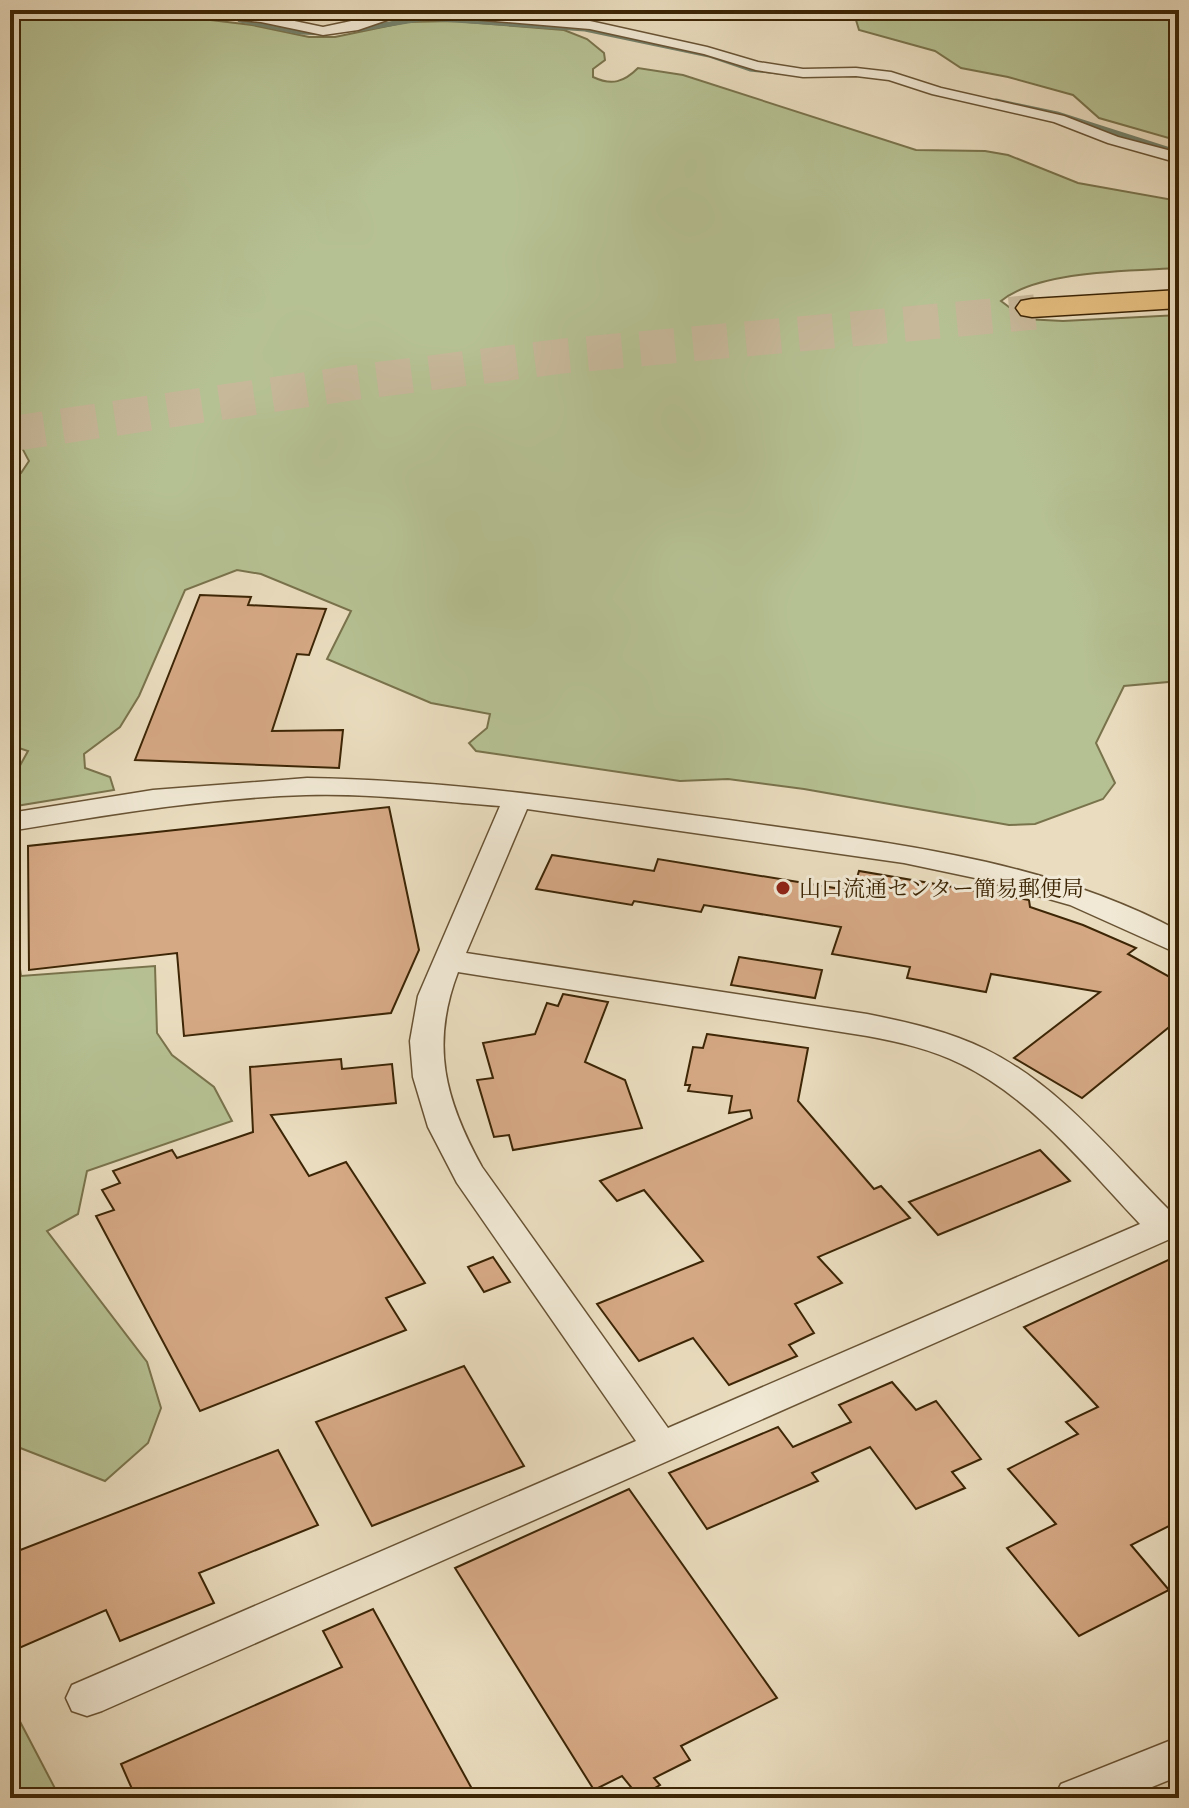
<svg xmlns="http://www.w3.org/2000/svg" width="1189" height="1808" viewBox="0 0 1189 1808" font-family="'IM FELL Great Primer','Noto Serif JP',serif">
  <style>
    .green { fill: #b6c193; stroke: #79734c; stroke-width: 2 }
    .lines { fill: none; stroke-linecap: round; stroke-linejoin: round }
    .stream { stroke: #73806a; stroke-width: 5 }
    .building { fill: #d6a985; stroke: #3c2505; stroke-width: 2 }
    .motorway-tunnel { stroke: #c7b89a; stroke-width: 35; stroke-dasharray: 35 18; stroke-linecap: butt }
    .minor-casing { stroke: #685334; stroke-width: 3 }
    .tertiary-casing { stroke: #685334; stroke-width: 3 }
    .motorway-casing { stroke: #3c2505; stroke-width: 3 }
    .minor { fill: #f1e9d5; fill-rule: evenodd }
    .tertiary { fill: #f1e9d5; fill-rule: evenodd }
    .motorway { fill: #e5be80; fill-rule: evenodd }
    .poi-dot { fill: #8f2418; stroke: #f1e9d5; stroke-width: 3 }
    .labels { text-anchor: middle; stroke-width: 6; stroke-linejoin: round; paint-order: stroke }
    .poi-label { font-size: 22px; fill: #3c2505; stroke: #f1e9d5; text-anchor: start }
  </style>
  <rect width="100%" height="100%" fill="#eaddbf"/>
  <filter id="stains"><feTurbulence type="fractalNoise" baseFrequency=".0025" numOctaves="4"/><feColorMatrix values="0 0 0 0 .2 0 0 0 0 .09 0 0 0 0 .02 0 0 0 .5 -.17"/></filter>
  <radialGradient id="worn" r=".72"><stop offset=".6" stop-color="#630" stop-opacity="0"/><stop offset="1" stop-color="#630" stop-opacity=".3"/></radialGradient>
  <!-- green -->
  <g class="green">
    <polygon points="853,10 1179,10 1179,141 1099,118 1073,95 1008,77 961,68 935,51 859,30"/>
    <path d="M10,11L161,14L252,25L309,37H335L407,22L454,21L564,30L587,39L604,53L605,60L593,69V77C612,86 624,82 638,68L683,75L916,150L985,151L1008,155L1078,183L1179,201V268C1131,271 1039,270 1001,301L1025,319L1063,321L1179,315V681L1124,686L1096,743L1115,783L1103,799L1035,824L1009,825L804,789L728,779L680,781L476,751L469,743L487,728L490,714L431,703L327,659L351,611L261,574L237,570L185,590L139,696L120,727L84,754L85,768L110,777L114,790L10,807V773L17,771L28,751L10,745V480L21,473L29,461C17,439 9,427 20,404L10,397Z"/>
    <polygon points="10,938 16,941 21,976 155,966 157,1033 172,1055 214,1087 232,1121 87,1171 78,1214 47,1231 147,1362 161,1408 148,1443 105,1481 10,1444"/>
    <polygon points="15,1712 60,1798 10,1798 10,1714"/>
  </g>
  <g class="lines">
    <!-- stream -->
    <g class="stream">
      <polyline points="47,10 148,10"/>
      <polyline points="156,10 191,14"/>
      <polyline points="240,20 300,32 325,33"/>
      <polyline points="359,29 426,18 585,29 709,55 750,69 778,72"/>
      <polyline points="996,101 1057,114 1179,153"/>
    </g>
  </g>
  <!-- building -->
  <g class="building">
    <polygon points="200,595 251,597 248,605 326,609 309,655 297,654 272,731 343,730 339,768 135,760"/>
    <polygon points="389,807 419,950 391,1013 184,1036 177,953 29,970 28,846"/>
    <polygon points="552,855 654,871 658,859 853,891 859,871 1029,900 1030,907 1083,925 1136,948 1128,954 1179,982 1179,1019 1082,1098 1014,1058 1100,992 991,974 986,992 907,978 910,967 832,954 841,927 704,905 701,912 634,901 632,905 536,889"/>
    <polygon points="739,957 822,970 815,998 731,985"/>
    <polygon points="563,994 608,1002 585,1062 625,1080 642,1128 513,1150 509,1135 494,1137 477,1080 493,1078 483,1043 535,1034 547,1003 558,1006"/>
    <polygon points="707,1034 808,1048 798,1101 874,1189 881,1186 910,1218 818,1257 842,1283 795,1304 814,1333 789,1345 797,1356 729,1385 693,1338 639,1361 597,1304 703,1261 644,1190 617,1201 600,1181 752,1118 750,1110 729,1113 732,1096 688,1091 690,1085 685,1085 693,1047 703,1048"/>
    <polygon points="341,1059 342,1069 392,1064 396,1103 271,1115 309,1176 346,1162 425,1283 386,1298 406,1330 200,1411 96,1216 114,1210 102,1190 120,1183 113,1171 172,1150 177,1158 253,1132 250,1067"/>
    <polygon points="1040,1150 1070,1181 938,1235 909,1202"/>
    <polygon points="1179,1255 1179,1521 1131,1545 1169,1590 1079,1636 1007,1548 1056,1524 1008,1469 1078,1434 1066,1422 1098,1407 1024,1327"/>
    <polygon points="493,1257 510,1282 484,1292 468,1267"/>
    <polygon points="464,1366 524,1466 372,1526 316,1422"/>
    <polygon points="892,1382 916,1410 936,1401 981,1459 952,1472 965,1488 916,1509 870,1447 812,1473 818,1481 707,1529 669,1473 778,1427 793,1447 851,1422 839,1405"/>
    <polygon points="278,1450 318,1525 199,1573 214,1603 120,1641 106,1610 10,1652 10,1554"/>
    <polygon points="629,1489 777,1698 681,1746 690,1760 654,1778 660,1785 639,1797 622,1776 594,1790 455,1568"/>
    <polygon points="373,1609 477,1798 136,1798 121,1764 342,1667 323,1631"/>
  </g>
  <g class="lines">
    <!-- motorway-tunnel -->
    <polyline class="motorway-tunnel" points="10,434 351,383 563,356 1035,312"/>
    <defs>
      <polygon id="minor" points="178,10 261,14 323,27 403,10 461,10 590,21 707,47 758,62 803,69 856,68 891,72 941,88 1064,116 1118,137 1179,153 1179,163 1108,143 1054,122 932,94 889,80 856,76 803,77 756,70 704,54 590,29 437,16 390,19 358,30 323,35 261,22 185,14"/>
      <g id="tertiary">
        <path d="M307,778C449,780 588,801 729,820C881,842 1041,857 1179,931V954L1070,905L975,878L904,863L527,809L466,953L867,1014C907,1022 948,1031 985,1049C1059,1085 1113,1154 1170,1211L1179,1208V1235L102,1711L87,1716L72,1711L66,1698L72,1685L636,1441L457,1183L428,1127L413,1077L410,1041L418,996L500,806C435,801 370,793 306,795C206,798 108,815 10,831V813L153,790ZM458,972L867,1036C899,1042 931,1049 961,1064C1033,1099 1086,1167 1140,1224L668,1428L482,1167C445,1100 430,1045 458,972Z"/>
        <polygon points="1179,1737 1179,1776 1125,1798 1054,1798 1061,1784"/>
      </g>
      <polygon id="motorway" points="1179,290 1179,308 1032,317 1021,315 1016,308 1021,301 1032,299"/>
    </defs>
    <!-- minor casing -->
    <use href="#minor" class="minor-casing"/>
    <!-- tertiary casing -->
    <use href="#tertiary" class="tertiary-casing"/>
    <!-- motorway casing -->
    <use href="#motorway" class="motorway-casing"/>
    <!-- minor -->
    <use href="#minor" class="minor"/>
    <!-- tertiary -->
    <use href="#tertiary" class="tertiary"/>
    <!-- motorway -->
    <use href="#motorway" class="motorway"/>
  </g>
  <!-- markers -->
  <circle class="poi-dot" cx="783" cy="888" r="8"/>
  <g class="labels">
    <!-- poi labels -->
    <g class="poi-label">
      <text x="799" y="896">山口流通センター簡易郵便局</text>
    </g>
  </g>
  <!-- margin -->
  <rect width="1189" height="1808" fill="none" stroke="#eaddbf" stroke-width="40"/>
  <rect x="12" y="12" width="1165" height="1784" fill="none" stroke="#3c2505" stroke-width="4"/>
  <rect x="20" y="20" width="1149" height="1768" fill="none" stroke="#3c2505" stroke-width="2"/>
  <rect width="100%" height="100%" filter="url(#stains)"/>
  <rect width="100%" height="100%" fill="url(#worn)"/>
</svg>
